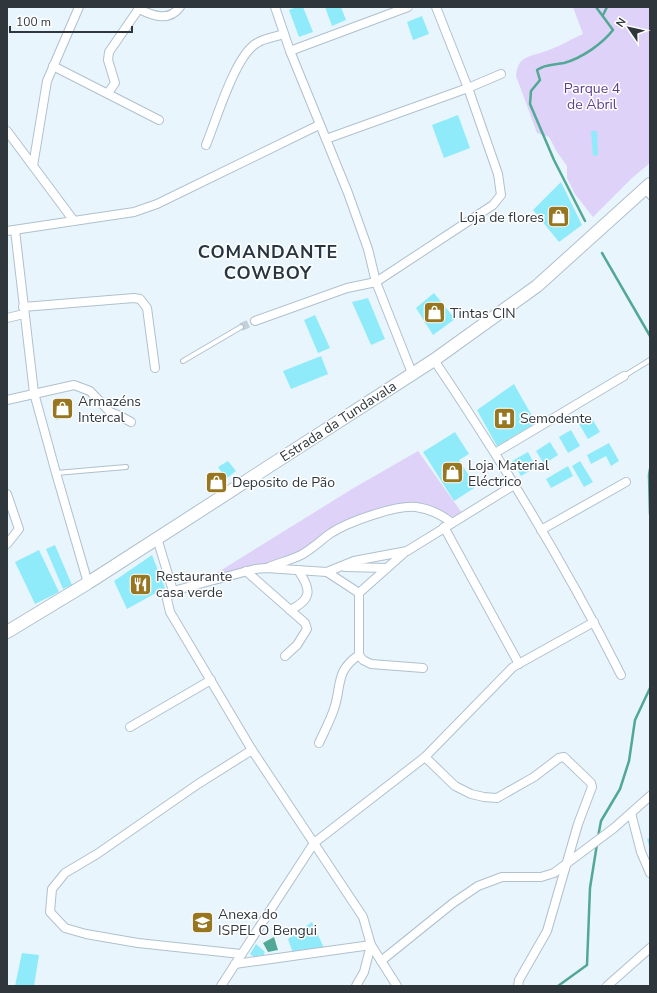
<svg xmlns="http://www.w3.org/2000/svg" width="657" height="993" viewBox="0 0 657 993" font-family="'Nunito Sans',sans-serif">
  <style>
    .green { fill: #ded2f9 }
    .water { fill: #51a895 }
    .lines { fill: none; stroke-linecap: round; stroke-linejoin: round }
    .stream { stroke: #51a895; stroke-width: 2.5 }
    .building { fill: #8febf9 }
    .street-tunnel { stroke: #c4cfd6; stroke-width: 8; stroke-dasharray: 8 4; stroke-linecap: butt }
    .lane-casing { stroke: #afc1ce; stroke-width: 6 }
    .street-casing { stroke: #afc1ce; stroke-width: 10 }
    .secondary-casing { stroke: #afc1ce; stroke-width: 14 }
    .lane { stroke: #fff; stroke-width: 4 }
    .street { stroke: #fff; stroke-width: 8 }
    .secondary { stroke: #fff; stroke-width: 12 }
    .labels { text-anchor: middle; stroke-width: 3; stroke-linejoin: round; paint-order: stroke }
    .park-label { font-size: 14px; fill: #5e418c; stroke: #fff }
    .poi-label { font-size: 14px; fill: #30373c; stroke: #fff; text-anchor: start }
    .street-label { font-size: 14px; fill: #30373c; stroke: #fff }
    .district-label { font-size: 18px; font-weight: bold; letter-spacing: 1px; fill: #273640; stroke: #fff }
  </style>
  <rect width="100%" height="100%" fill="#e9f5fc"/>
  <!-- green -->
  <g class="green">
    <path d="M573,7H650V163L632,178L593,217L575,194L567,178V166L557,152L549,137L537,133L516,76C518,55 530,57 546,51C559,47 571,39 583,34Z"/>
    <path d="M418,451L462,513L454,520C434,509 422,503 399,504C376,505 329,538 306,549C274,563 241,571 207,579L352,489Z"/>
  </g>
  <!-- water -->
  <polygon class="water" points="274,937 278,950 268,952 263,943"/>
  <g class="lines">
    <!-- stream -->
    <g class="stream">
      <polyline points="603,15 607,7"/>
      <path d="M585,221L554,160L530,104L531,91L540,80L537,70C545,64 554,65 564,63C582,58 602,44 613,30L596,7"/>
      <polyline points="602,253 650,336"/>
      <polyline points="650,469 649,475 650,514"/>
      <polyline points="598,837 601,821 620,789 629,761 635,720 650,688"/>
      <polyline points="558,986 587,965 590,888 597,844"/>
    </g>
  </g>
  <!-- building -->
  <g class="building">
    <polygon points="296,7 303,7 313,32 299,37 289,10"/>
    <polygon points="325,7 341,7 346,20 332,26"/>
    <polygon points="422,16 429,34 413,40 407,22"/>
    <polygon points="458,115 470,148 444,158 432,125"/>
    <polygon points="591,131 597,131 598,155 593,156"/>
    <polygon points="561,182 582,225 559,242 533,210"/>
    <polygon points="434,293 455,319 433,335 416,308"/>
    <polygon points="368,298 385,339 371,345 352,302"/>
    <polygon points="315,315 330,348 318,353 304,320"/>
    <polygon points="321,356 328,374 291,389 283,371"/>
    <polygon points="514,384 536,423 497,446 477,410"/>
    <polygon points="68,398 71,417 56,420 53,401"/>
    <polygon points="591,417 600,432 588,439 579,424"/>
    <polygon points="571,430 580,446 568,453 559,437"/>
    <polygon points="455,432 469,454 459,460 476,487 454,501 423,452"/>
    <polygon points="550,442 558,455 544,464 536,451"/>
    <polygon points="609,443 619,461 611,466 606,456 591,464 587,455"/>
    <polygon points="528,452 536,467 521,476 512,461"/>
    <polygon points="228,461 236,471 226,479 218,467"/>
    <polygon points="580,461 593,482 584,487 572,466"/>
    <polygon points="568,466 573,476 551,488 546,479"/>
    <polygon points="220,473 226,479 215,484 212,477"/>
    <polygon points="55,545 72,585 63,589 46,549"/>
    <polygon points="39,550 59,592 35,604 15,562"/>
    <polygon points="152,555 165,588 127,609 114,581"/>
    <polygon points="650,838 650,849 647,839"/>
    <polygon points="312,922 324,948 293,953 288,939"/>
    <polygon points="256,944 265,952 263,956 259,955 257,959 250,954"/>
    <polygon points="22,953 39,955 34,986 15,986"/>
  </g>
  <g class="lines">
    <!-- street-tunnel -->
    <polyline class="street-tunnel" points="241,327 255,321"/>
    <defs>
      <g id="lane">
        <polyline points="645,191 650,197"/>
        <polyline points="183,361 241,327"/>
        <polyline points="624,376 650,360"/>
        <polyline points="56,473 126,467"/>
      </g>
      <g id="street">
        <polyline points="275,7 290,51 348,193 368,249 376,282 412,373"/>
        <path d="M139,9C153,16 169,22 180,7"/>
        <polyline points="290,51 408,7"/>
        <polyline points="53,66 159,120"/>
        <polyline points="108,93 115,83 108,60 109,52 140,7"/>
        <polyline points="7,131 74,221"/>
        <polyline points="326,139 468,88 501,74"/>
        <path d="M206,145C216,121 235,55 257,43C264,38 275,37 284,34"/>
        <polyline points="33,166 47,81 79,7"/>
        <polyline points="15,230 34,393 56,473 88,583"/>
        <polyline points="7,231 134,212 157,204 319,125"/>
        <polyline points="23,307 134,298 140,299 147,308 155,368"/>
        <polyline points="7,318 24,314"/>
        <polyline points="255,321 347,288 376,282 493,205 501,195 498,174 468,88 436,7"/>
        <path d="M434,360C502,461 566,566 621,675"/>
        <polyline points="7,400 74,385 90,391 110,412 120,416 131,422"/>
        <polyline points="495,453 624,376"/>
        <polyline points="7,494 19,529 7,544"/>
        <polyline points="444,527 519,664"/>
        <polyline points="541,530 626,482"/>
        <polyline points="157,538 173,591"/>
        <polyline points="404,553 359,593 359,655 363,660 371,664 423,668"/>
        <path d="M269,567C279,563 291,560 301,555C312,549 321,540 331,533C348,522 395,505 416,507C430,509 441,514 452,523"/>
        <polyline points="345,567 387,568"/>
        <polyline points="246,571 305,623 307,629 297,645 285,656"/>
        <polyline points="327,572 359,593"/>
        <path d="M290,610C313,599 311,589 298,570"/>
        <polyline points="130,727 211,680"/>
        <path d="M319,743C324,732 330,721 334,709C342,685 335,671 359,655"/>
        <polyline points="425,757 455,786 471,794 484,797 497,798 534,777 559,758 564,757 591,783 592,787 578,824 547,931 519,980 518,986"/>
        <polyline points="631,813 641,852 650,873"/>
        <polyline points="241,954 138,943 86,934 65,928 50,912 52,889 65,873 97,854 198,784 252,750"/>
        <polyline points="381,961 453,903 478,886 502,877 541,877 554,873 614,828 650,796"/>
        <polyline points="235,964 371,945"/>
        <polyline points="221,986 314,843 425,757 513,667 594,622"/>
        <polyline points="356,986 364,972 371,945"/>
        <polyline points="397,986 371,945 363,917 252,750 170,612 167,599 169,594 173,591 255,569 266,568 327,572 354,561 407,551 514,485"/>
        <polyline points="607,986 650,948"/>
      </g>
      <polyline id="secondary" points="7,632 88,583 434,360 537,286 650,184"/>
    </defs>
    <!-- lane casing -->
    <use href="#lane" class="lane-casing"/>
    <!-- street casing -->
    <use href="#street" class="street-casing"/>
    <!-- secondary casing -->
    <use href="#secondary" class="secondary-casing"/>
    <!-- lane -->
    <use href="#lane" class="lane"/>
    <!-- street -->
    <use href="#street" class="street"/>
    <!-- secondary -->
    <use href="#secondary" class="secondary"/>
  </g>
  <!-- icons -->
  <defs>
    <symbol id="shop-square" viewBox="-11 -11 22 22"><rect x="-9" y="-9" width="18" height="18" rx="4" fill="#98751f" stroke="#fff"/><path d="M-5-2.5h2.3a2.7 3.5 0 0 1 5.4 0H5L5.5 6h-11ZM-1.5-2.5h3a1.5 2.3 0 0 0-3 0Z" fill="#fff"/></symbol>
    <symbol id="hospital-square" viewBox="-11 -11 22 22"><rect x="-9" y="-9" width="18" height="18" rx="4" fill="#98751f" stroke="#fff"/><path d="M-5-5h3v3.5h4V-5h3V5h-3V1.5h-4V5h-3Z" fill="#fff"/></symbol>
    <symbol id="restaurant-square" viewBox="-11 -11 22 22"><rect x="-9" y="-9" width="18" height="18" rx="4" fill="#98751f" stroke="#fff"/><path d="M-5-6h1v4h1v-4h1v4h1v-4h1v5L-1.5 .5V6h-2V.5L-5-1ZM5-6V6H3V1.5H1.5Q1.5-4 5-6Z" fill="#fff"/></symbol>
    <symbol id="university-square" viewBox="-11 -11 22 22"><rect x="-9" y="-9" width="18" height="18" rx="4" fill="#98751f" stroke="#fff"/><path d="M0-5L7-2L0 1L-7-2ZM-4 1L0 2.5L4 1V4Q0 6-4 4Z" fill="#fff"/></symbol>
  </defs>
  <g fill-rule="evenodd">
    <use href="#shop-square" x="546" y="204" width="25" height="25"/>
    <use href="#shop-square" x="422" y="300" width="25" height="25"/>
    <use href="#shop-square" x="50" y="396" width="25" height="25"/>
    <use href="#hospital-square" x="492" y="406" width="25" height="25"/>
    <use href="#shop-square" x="440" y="460" width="25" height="25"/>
    <use href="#shop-square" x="204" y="470" width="25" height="25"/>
    <use href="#restaurant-square" x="128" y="572" width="25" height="25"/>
    <use href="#university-square" x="190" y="910" width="25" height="25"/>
  </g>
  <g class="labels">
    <!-- park labels -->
    <g class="park-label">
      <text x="592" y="93">Parque 4<tspan x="592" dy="16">de Abril</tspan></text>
    </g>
    <!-- poi labels -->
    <g class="poi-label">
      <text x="544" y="222" text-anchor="end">Loja de flores</text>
      <text x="450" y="318">Tintas CIN</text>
      <text x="78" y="406">Armazéns<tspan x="78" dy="16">Intercal</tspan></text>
      <text x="520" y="423">Semodente</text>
      <text x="468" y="470">Loja Material<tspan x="468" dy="16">Eléctrico</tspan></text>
      <text x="232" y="487">Deposito de Pão</text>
      <text x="156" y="581">Restaurante<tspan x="156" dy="16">casa verde</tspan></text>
      <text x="218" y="919">Anexa do<tspan x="218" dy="16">ISPEL O Bengui</tspan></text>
    </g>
    <!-- street labels -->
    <g class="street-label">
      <text transform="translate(338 421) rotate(-33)" y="5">Estrada da Tundavala</text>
    </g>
    <!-- district labels -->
    <g class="district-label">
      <text x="268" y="258">COMANDANTE<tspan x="268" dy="21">COWBOY</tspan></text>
    </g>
  </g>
  <!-- border -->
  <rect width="657" height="993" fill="none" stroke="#30373c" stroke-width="16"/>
  <!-- north arrow -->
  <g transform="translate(629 28) rotate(304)" stroke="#ffffff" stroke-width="3" paint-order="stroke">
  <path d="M0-3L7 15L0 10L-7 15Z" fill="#30373c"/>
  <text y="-6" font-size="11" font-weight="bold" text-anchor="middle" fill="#30373c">N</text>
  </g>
  <!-- scale -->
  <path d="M10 26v6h122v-6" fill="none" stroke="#30373c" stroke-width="2"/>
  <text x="16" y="26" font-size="12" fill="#30373c" stroke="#ffffff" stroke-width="3" paint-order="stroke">100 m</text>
</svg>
